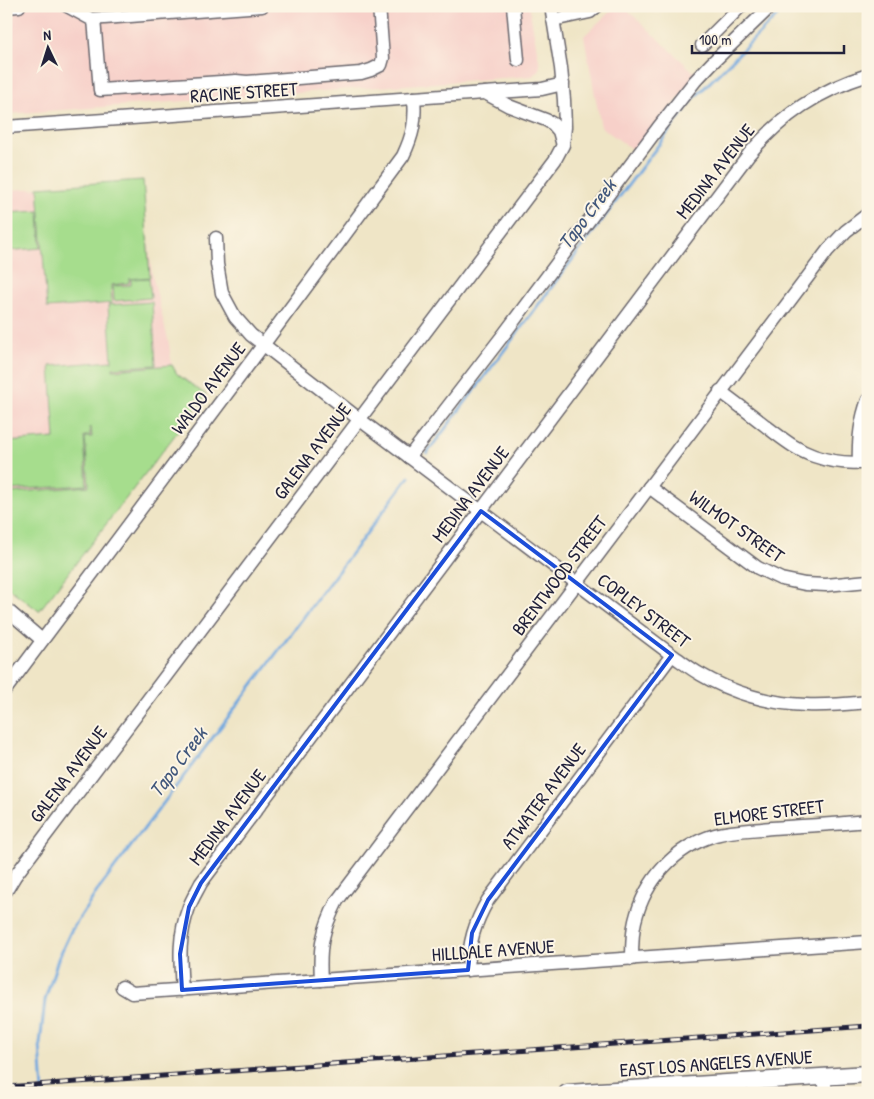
<svg xmlns="http://www.w3.org/2000/svg" width="874" height="1099" viewBox="0 0 874 1099" font-family="'Patrick Hand',sans-serif">
  <style>
    .built { fill: #f7d0c9 }
    .park { fill: #a6dd8d; stroke: #648064 }
    .lines { fill: none; stroke-linecap: round; stroke-linejoin: round }
    .stream { stroke: #70a7de; stroke-width: 3 }
    .minor-casing { stroke: #6a666c; stroke-width: 15 }
    .major-casing { stroke: #6a666c; stroke-width: 19 }
    .minor { stroke: #fff; stroke-width: 12 }
    .major { stroke: #fff; stroke-width: 16 }
    .rail-casing { stroke: #22223b; stroke-width: 5 }
    .rail { stroke: #fcf5e5; stroke-width: 3; stroke-dasharray: 9; stroke-linecap: butt }
    .marked { fill: none; stroke: #1d4ed8; stroke-width: 4; stroke-linejoin: round }
    .labels { text-anchor: middle; stroke-width: 4; stroke-linejoin: round; paint-order: stroke }
    .street-label { font-size: 19px; fill: #22223b; stroke: #fcf5e5 }
    .water-label { font-size: 20px; font-style: italic; fill: #41577c; stroke: #fcf5e5 }
  </style>
  <rect width="100%" height="100%" fill="#fcf5e5"/>
  <filter id="ink" filterUnits="userSpaceOnUse"><feTurbulence type="fractalNoise" baseFrequency=".02" numOctaves="2"/><feDisplacementMap in="SourceGraphic" scale="10" xChannelSelector="R" yChannelSelector="G"/><feConvolveMatrix kernelMatrix="1 2 1 2 8 2 1 2 1" color-interpolation-filters="sRGB"/></filter>
  <filter id="wash" filterUnits="userSpaceOnUse"><feTurbulence type="fractalNoise" baseFrequency=".0096" numOctaves="4" result="noise"/><feDisplacementMap in="SourceGraphic" scale="20" xChannelSelector="R" yChannelSelector="G"/><feGaussianBlur stdDeviation="1.12" result="paint"/><feColorMatrix in="noise" values="0 0 0 0 0 0 0 0 0 0 0 0 0 0 0 0 0 1.4 0 .05"/><feComposite in="paint" operator="in"/></filter>
  <g filter="url(#wash)">
    <rect width="100%" height="100%" fill="#efe5c6"/>
    <!-- built -->
    <g class="built">
      <polygon points="6,6 529,6 540,66 538,71 532,76 6,114"/>
      <polygon points="616,6 623,6 697,75 636,152 601,127 584,36"/>
      <polygon points="141,183 152,274 169,344 174,382 197,397 6,585 6,190"/>
    </g>
    <!-- park -->
    <g class="park">
      <polygon points="143,180 150,277 129,279 129,283 111,285 112,303 47,308 38,187"/>
      <polygon points="39,211 41,248 6,251 6,213"/>
      <polygon points="149,278 151,298 114,301 113,286 131,285 131,279"/>
      <polygon points="152,302 156,365 113,368 113,370 172,365 177,374 206,395 39,611 6,586 6,468 8,493 89,486 85,437 92,437 91,427 90,428 90,436 84,436 87,485 10,490 7,442 55,438 50,366 112,361 108,305"/>
    </g>
    <g class="lines">
      <!-- stream -->
      <g class="stream">
        <polyline points="427,453 693,99 787,6"/>
        <polyline points="43,1093 40,1044 45,1000 58,959 71,931 98,890 409,477"/>
      </g>
    </g>
  </g>
  <g filter="url(#ink)">
    <g class="lines">
      <defs>
        <g id="minor">
          <polyline points="67,6 91,19 262,6"/>
          <polyline points="513,6 518,60"/>
          <polyline points="6,7 19,6"/>
          <polyline points="94,19 100,90 236,81 247,82 361,73 371,70 381,65 383,58 379,6"/>
          <polyline points="553,20 590,12 597,6"/>
          <polyline points="702,45 741,6"/>
          <polyline points="485,93 509,106 546,120 553,124 559,131 562,142"/>
          <polyline points="6,127 542,89 563,84"/>
          <path d="M216,238L217,264L222,293L235,317L251,335L359,419L672,655C681,661 691,669 700,674C732,693 770,704 806,705C827,706 847,704 868,702"/>
          <path d="M720,391C736,403 752,415 767,427C782,438 796,450 814,456C831,462 849,464 868,462"/>
          <polyline points="409,457 504,334 658,128 695,81 712,63 771,6"/>
          <path d="M859,463C858,441 860,421 868,400"/>
          <polyline points="649,487 758,568 781,579 805,584 826,585 868,581"/>
          <polyline points="6,609 42,640"/>
          <path d="M6,689L255,356L403,156C413,135 416,121 414,98"/>
          <polyline points="6,891 15,876 555,160 563,145 565,127 564,100 561,68 551,6"/>
          <path d="M632,959C632,946 632,933 635,921C645,880 675,847 715,835C733,830 753,830 772,828C804,826 836,824 868,821"/>
          <path d="M468,970C469,943 474,924 488,900L672,655"/>
          <path d="M321,980C319,947 322,931 337,901L828,250L846,231L868,214"/>
          <polyline points="122,987 132,993 868,942"/>
          <path d="M182,990C180,960 178,936 189,907C192,899 197,891 201,883L749,154C784,114 817,91 868,75"/>
          <polyline points="824,1077 826,1093"/>
        </g>
        <polyline id="major" points="567,1093 868,1074"/>
      </defs>
      <!-- minor casing -->
      <use href="#minor" class="minor-casing"/>
      <!-- major casing -->
      <use href="#major" class="major-casing"/>
      <!-- minor -->
      <use href="#minor" class="minor"/>
      <!-- major -->
      <use href="#major" class="major"/>
      <defs>
        <polyline id="rail" points="6,1087 868,1026"/>
      </defs>
      <!-- rail casing -->
      <use href="#rail" class="rail-casing"/>
      <!-- rail -->
      <use href="#rail" class="rail"/>
    </g>
  </g>
  <!-- marked area -->
  <path class="marked" d="M481,511L672,655L488,900L472,933L468,970L182,990L180,954L189,907L201,883Z"/>
  <g class="labels">
    <!-- street labels -->
    <g class="street-label">
      <text transform="translate(244 92) rotate(-4)" y="7">RACINE STREET</text>
      <text transform="translate(715 171) rotate(-52)" y="7">MEDINA AVENUE</text>
      <text transform="translate(208 388) rotate(-53)" y="7">WALDO AVENUE</text>
      <text transform="translate(312 451) rotate(-53)" y="7">GALENA AVENUE</text>
      <text transform="translate(470 494) rotate(-53)" y="7">MEDINA AVENUE</text>
      <text transform="translate(737 526) rotate(35)" y="7">WILMOT STREET</text>
      <text transform="translate(559 575) rotate(-53)" y="7">BRENTWOOD STREET</text>
      <text transform="translate(644 610) rotate(37)" y="7">COPLEY STREET</text>
      <text transform="translate(68 774) rotate(-53)" y="7">GALENA AVENUE</text>
      <text transform="translate(543 796) rotate(-53)" y="7">ATWATER AVENUE</text>
      <text transform="translate(769 812) rotate(-7)" y="7">ELMORE STREET</text>
      <text transform="translate(227 817) rotate(-53)" y="7">MEDINA AVENUE</text>
      <text transform="translate(493 950) rotate(-4)" y="7">HILLDALE AVENUE</text>
      <text transform="translate(716 1063) rotate(-4)" y="7">EAST LOS ANGELES AVENUE</text>
    </g>
    <!-- water labels -->
    <g class="water-label">
      <text transform="translate(587 214) rotate(-53)" y="7">Tapo Creek</text>
      <text transform="translate(178 762) rotate(-53)" y="7">Tapo Creek</text>
    </g>
  </g>
  <!-- margin -->
  <rect width="874" height="1099" fill="none" stroke="#fcf5e5" stroke-width="25"/>
  <!-- north arrow -->
  <g transform="translate(48 48) rotate(356)" stroke="#fcf5e5" stroke-width="4" paint-order="stroke">
  <path d="M0-4L9 19L0 12L-9 19Z" fill="#22223b"/>
  <text y="-8" font-size="14" font-weight="bold" text-anchor="middle" fill="#22223b">N</text>
  </g>
  <!-- scale -->
  <path d="M692 45v8h152v-8" fill="none" stroke="#22223b" stroke-width="2.5"/>
  <text x="699" y="45" font-size="15" fill="#22223b" stroke="#fcf5e5" stroke-width="4" paint-order="stroke">100 m</text>
</svg>
